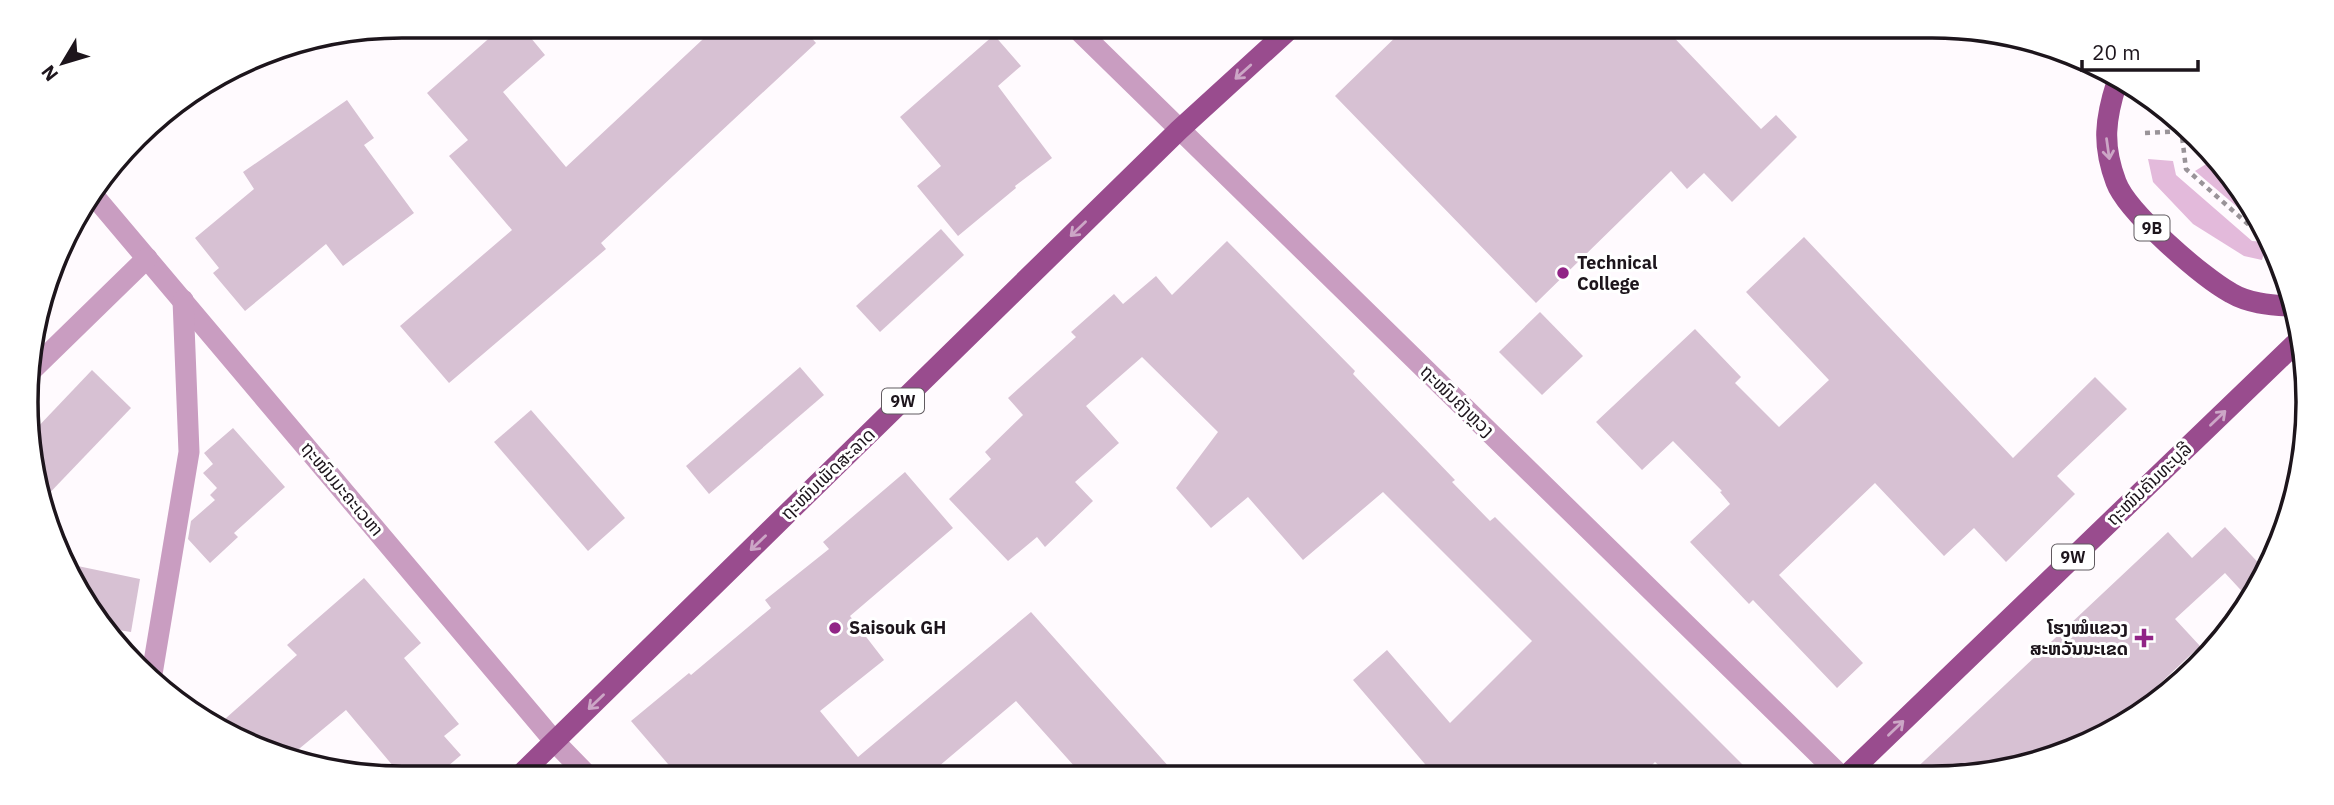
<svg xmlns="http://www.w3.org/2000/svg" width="2334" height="805" viewBox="0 0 2334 805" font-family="'IBM Plex Sans','Noto Sans Lao',sans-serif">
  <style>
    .green { fill: #e3badb }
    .building { fill: #d7c1d3 }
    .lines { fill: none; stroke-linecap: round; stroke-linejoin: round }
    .path { stroke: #999398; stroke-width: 4.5; stroke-dasharray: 5 5; stroke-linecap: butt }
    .minor { stroke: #c99dc1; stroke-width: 21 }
    .major { stroke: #994c8e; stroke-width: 21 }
    .oneway { stroke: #cca6c6 }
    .poi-dot { fill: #912486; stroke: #fff; stroke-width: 2.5 }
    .labels { text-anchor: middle; stroke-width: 6; stroke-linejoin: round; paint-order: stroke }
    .shield { fill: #fff; stroke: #615b60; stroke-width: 2 }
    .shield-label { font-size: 16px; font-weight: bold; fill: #1d151c }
    .poi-label { font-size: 18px; font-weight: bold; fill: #1d151c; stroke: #fff; text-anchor: start }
    .street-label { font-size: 18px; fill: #1d151c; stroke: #fff }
    .rim { fill: none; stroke: #1d151c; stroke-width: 3.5 }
  </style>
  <rect width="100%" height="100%" fill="#fffafe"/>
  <!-- green -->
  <g class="green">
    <polygon points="2148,159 2173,161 2176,175 2252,241 2267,242 2262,260 2244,256 2193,224 2153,182"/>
    <polygon points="2211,161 2257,214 2256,223 2195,171"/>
  </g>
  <!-- building -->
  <g class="building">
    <polygon points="503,26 521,26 545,55 503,92 566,167 717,26 801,26 816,43 601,243 606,249 449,383 400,326 512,230 449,156 468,140 427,93"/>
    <polygon points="1407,26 1663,26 1761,129 1776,115 1797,137 1732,202 1704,173 1687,189 1671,171 1536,303 1335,96"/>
    <polygon points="994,35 1021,66 998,86 1052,158 1015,186 1016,188 958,236 917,186 941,166 900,117"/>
    <polygon points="347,100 374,138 364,145 414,213 343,266 326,244 245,311 213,273 219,268 195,238 254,189 243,172"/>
    <polygon points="941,229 964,255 880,332 856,306"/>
    <polygon points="1804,237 2013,458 2095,377 2127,409 2057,476 2075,494 2006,562 1974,528 1944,556 1875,483 1779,575 1863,663 1837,688 1753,600 1749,604 1690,542 1730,504 1720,492 1722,491 1673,441 1642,470 1596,422 1695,329 1741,377 1735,383 1779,427 1829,380 1746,292"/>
    <polygon points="1227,241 1355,371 1353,374 1455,480 1452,482 1490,521 1495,517 1754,776 1670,776 1655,762 1641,776 1436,777 1353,680 1387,650 1450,723 1532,641 1383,492 1303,560 1248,497 1211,528 1176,488 1218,432 1142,357 1086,406 1119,443 1075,482 1093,501 1045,547 1037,537 1008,561 949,499 991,459 985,452 1023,415 1008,398 1076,337 1071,332 1114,294 1123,304 1156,276 1172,295"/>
    <polygon points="1540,312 1583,356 1542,395 1499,352"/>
    <polygon points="800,367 824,395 709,494 686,466"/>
    <polygon points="92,370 131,408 40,503 34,431"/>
    <polygon points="531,410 625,518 588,551 494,442"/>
    <polygon points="233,428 285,487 234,533 238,537 210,563 188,539 191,521 215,500 210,495 217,488 203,473 213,464 204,453"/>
    <polygon points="905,472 953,528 850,616 884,660 820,711 858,757 1031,612 1178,777 1084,777 1016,701 925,778 680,778 631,721 689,673 691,675 771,608 765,600 829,549 823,542"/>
    <polygon points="2225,527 2265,570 2256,592 2250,600 2225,573 2175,619 2200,646 2104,736 2098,740 1981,775 1908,776 2168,532 2192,558"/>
    <polygon points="68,564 140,579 131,632 106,628 90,612"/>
    <polygon points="364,578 421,643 404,658 459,724 444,736 461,755 433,779 404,779 346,710 288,758 217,726 297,655 287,645"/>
  </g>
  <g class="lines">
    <!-- path -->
    <g class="path">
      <polyline points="2181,128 2186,169 2259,234 2264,233"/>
      <polyline points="2145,133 2183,131"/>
    </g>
    <!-- minor -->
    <g class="minor">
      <polyline points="1074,26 1841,776"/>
      <polyline points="95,197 555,742 590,778"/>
      <polyline points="31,371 147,258"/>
      <polyline points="152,674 189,452 183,300"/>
    </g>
    <!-- major -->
    <g class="major">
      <path d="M2117,82C2105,119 2102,145 2116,182C2127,212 2202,277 2231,293C2248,303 2269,305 2288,306"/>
      <polyline points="1846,776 2300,339"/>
      <polyline points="516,779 1179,130 1293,26"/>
    </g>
  </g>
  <!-- one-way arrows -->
  <defs><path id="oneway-shaft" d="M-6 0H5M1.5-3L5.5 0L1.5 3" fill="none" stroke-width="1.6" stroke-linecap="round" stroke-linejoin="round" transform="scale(1.75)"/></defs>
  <g class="oneway">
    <use href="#oneway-shaft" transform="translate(1243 72) rotate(138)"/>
    <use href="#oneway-shaft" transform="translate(2108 149) rotate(82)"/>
    <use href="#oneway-shaft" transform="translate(1078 229) rotate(136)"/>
    <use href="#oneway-shaft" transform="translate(2218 418) rotate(-44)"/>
    <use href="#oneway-shaft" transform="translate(758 543) rotate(136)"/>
    <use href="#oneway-shaft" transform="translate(596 702) rotate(136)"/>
    <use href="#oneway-shaft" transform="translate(1896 728) rotate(-44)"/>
  </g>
  <!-- markers -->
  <g class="poi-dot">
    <circle cx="1563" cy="273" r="7"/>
    <circle cx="835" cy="628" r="7"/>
    <path d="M2140.5 627.5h7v7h7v7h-7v7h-7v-7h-7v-7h7z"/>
  </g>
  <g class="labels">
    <!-- shield labels -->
    <g class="shield">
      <rect x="2134.5" y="215.5" width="35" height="25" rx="5"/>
      <rect x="882" y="388.5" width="42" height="25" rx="5"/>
      <rect x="2052" y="544.5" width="42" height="25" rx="5"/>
    </g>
    <g class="shield-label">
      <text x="2152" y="234">9B</text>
      <text x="903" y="407">9W</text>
      <text x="2073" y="563">9W</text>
    </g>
    <!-- poi labels -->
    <g class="poi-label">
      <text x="1577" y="269">Technical<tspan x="1577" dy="21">College</tspan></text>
      <text x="849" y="634">Saisouk GH</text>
      <text x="2128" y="634" text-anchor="end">ໂຮງໝໍແຂວງ<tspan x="2128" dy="21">ສະຫວັນນະເຂດ</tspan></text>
    </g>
    <!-- street labels -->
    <g class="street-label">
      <text transform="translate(1457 401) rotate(44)" y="6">ຖະໜົນຄັງຫຼວງ</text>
      <text transform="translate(828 474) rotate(-44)" y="6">ຖະໜົນເພັດສະລາດ</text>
      <text transform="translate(2149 484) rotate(-44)" y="6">ຖະໜົນຄັນທະບູລີ</text>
      <text transform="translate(342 489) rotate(50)" y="6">ຖະໜົນມະຄະເວຫາ</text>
    </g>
  </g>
  <!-- crop -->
  <path d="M0 0H2334V805H0ZM402 38H1932A364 364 0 0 1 2296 402V402A364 364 0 0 1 1932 766H402A364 364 0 0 1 38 402V402A364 364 0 0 1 402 38Z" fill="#fff" fill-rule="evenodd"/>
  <path class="rim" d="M402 38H1932A364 364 0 0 1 2296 402V402A364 364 0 0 1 1932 766H402A364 364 0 0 1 38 402V402A364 364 0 0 1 402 38Z"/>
  <!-- north arrow -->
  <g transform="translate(63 63) rotate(232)" stroke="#ffffff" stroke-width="5" paint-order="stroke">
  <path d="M0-5L12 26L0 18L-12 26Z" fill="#1d151c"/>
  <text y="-10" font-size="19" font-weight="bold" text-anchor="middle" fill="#1d151c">N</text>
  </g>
  <!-- scale -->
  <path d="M2082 60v10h116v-10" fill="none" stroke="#1d151c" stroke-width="3.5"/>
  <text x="2092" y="60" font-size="21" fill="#1d151c" stroke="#ffffff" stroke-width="5" paint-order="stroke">20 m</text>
</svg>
